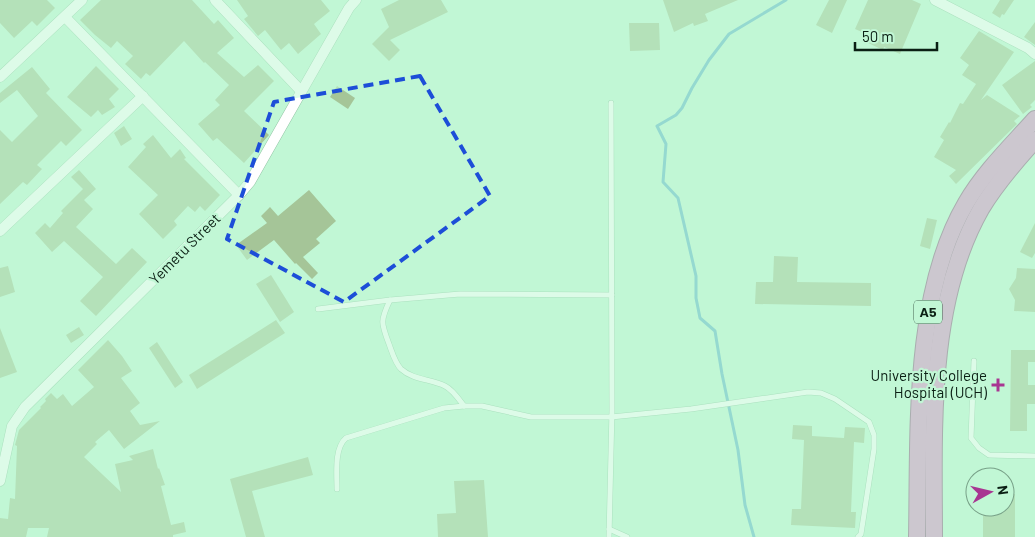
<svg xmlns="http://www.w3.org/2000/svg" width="1035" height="537" viewBox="0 0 1035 537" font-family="Barlow,sans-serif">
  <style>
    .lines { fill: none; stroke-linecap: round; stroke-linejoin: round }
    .stream { stroke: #5fb3c9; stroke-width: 3 }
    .building { fill: #a5c598 }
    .service-casing { stroke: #91c5a4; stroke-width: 6 }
    .minor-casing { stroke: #91c5a4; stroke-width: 11 }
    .trunk-casing { stroke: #8c5480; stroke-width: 18 }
    .service { stroke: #fff; stroke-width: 5 }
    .minor { stroke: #fff; stroke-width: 10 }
    .trunk { stroke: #da8cc8; stroke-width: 16 }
    .marked { fill: none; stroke: #1d4ed8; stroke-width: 4; stroke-dasharray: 10 6; stroke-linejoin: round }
    .poi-dot { fill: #a83692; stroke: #c1f7d5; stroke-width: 2 }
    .labels { text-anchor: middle; stroke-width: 4.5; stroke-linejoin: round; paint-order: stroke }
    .shield { fill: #c1f7d5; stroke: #42604e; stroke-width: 1 }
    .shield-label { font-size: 14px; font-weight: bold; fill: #0b1f14 }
    .street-label { font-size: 15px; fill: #0b1f14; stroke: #c1f7d5 }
    .poi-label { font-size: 15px; fill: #0b1f14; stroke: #c1f7d5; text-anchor: end }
  </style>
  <rect width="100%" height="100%" fill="#c1f7d5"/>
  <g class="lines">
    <!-- stream -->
    <polyline class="stream" points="754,537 745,505 738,450 722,374 715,331 700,318 696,298 696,276 678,198 663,182 666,144 657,126 676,115 682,108 692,88 709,60 729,34 786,0"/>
  </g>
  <!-- building -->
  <g class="building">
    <polygon points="0,0 47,0 55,8 37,26 32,21 14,38 0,23"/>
    <polygon points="101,0 192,0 214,24 218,20 234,38 217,53 244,77 258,65 274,81 244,111 269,135 244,163 217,138 213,141 198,124 220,105 215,100 229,85 205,62 204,63 184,41 150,76 146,73 141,79 125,64 133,56 117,41 111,48 95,35 80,20"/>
    <polygon points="237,0 321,0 330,11 314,24 321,34 298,54 289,43 281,50 265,30 258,36 244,19 248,16"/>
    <polygon points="399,0 441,0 448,12 390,40 400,50 389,61 372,44 389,27 381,9"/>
    <polygon points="663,0 738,0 705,14 708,21 694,26 693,23 674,32"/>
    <polygon points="829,0 847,0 832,33 816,25"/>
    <polygon points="868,0 912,0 921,4 900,54 884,47 883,50 866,42 869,35 855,29"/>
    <polygon points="1000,0 1014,0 1004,15 1002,14 1000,18 992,13"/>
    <polygon points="1035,22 1035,45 1024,37"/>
    <polygon points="629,23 659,23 660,50 630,51"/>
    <polygon points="979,31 1014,52 981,100 987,95 1020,116 1014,121 1017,124 956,184 949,176 956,170 934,157 944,140 940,137 949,122 950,123 960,103 963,104 976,84 962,75 969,65 960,58"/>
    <polygon points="1035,61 1035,100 1030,105 1032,107 1023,114 1002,85"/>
    <polygon points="96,66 119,89 109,99 115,107 102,115 98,110 91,117 67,97"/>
    <polygon points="32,67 50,89 46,93 82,130 66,146 61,141 37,165 42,169 27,185 23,182 0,204 0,130 12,142 38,116 17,90 0,103 0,93"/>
    <polygon points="337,86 355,98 348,109 330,97"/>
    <polygon points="124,126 132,139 121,146 114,133"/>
    <polygon points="153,135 171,158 180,149 186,158 184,159 220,195 205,211 200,206 195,212 188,206 174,221 177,225 163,239 139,214 158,195 128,167 146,147 143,144"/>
    <polygon points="79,170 96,189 84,200 93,209 76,227 116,264 132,248 147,262 96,316 80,301 103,277 64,241 52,252 35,233 45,223 50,228 63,213 61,211 83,189 71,177"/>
    <polygon points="309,190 336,221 316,239 320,243 303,257 318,273 312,279 296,263 295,264 274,240 247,260 236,245 267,223 261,216 270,207 278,216"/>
    <polygon points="927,218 937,220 930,249 920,246"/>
    <polygon points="1035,223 1035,253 1032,258 1020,252"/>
    <polygon points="774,256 798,257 797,282 871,283 871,306 755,304 756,282 773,282"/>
    <polygon points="8,266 15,292 0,297 0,268"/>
    <polygon points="1017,268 1035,269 1035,312 1014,311 1015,300 1009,289 1016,278"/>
    <polygon points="271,275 294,312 280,322 256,284"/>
    <polygon points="276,320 285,333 197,389 189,375"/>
    <polygon points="79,327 84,335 71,343 66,335"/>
    <polygon points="0,328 17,372 0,378"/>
    <polygon points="108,340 122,356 132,371 121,378 140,403 130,411 140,425 160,421 124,449 109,430 95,442 97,444 84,457 121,492 115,464 133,460 129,456 153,449 158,469 159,468 165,485 161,486 171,525 184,522 186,532 173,535 173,537 47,537 49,528 28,528 26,537 0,537 0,518 8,519 10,498 15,499 17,446 15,445 19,430 41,408 40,407 46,401 45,399 51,393 57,399 63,394 72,406 94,387 78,370"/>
    <polygon points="157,342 183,382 175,388 149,348"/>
    <polygon points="1011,350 1035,350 1035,362 1028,362 1028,385 1035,385 1035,404 1027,404 1027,431 1010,431"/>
    <polygon points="793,425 812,426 812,436 844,438 845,427 865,428 864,443 854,442 851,512 856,512 855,528 791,525 792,509 801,509 804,440 792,439"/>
    <polygon points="308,457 313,475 252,491 265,537 246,537 230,479"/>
    <polygon points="484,480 488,537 438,537 437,514 456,513 454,481"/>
    <polygon points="1005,494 1015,494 1015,537 983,537 983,507 1005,507"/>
  </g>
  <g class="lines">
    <defs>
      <g id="service">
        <path d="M390,300C380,321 381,323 389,344C392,352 395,363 401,369C413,380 431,379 445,386C453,390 458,398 464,406"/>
        <polyline points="318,309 390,300 460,294 612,295"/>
        <polyline points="974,361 971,438 979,448 989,455 1035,456"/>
        <path d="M337,489C337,474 334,448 346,438L444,408L464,406H482L531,417H611L691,409L808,392L821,393L835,399L869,422L874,435V449L861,534L858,537"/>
        <polyline points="609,529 627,537"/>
        <polyline points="609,537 612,410 611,103"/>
      </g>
      <g id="minor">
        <polyline points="215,0 301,91"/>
        <polyline points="935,0 1028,48 1035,54"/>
        <polyline points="65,17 239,195"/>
        <polyline points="0,77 82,0"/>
        <polyline points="0,231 143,96"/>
        <polyline points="0,481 12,426 25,407 239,195 250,182 349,8 356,0"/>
      </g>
      <g id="trunk">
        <path d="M917,537C919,433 912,295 966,203C984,172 1011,146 1035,119"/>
        <path d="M934,537C934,431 927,304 981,209C996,184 1015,162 1035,140"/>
      </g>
    </defs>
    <!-- service casing -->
    <use href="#service" class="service-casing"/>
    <!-- minor casing -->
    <use href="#minor" class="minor-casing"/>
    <!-- trunk casing -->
    <use href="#trunk" class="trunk-casing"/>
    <!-- service -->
    <use href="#service" class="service"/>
    <!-- minor -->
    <use href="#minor" class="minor"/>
    <!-- trunk -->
    <use href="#trunk" class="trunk"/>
  </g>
  <!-- marked area -->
  <path d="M0 0H1035V537H0ZM420,76L490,196L344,302L227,239L274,102Z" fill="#c1f7d5" fill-opacity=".55" fill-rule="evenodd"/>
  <path class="marked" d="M420,76L490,196L344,302L227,239L274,102Z"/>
  <!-- markers -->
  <path class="poi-dot" d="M995.5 377.5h5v5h5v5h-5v5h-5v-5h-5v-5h5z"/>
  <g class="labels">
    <!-- shield labels -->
    <rect class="shield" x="914" y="300.5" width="28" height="23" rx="4"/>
    <g class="shield-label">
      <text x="928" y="317">A5</text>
    </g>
    <!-- street labels -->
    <g class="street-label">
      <text transform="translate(185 249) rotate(-45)" y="5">Yemetu Street</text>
    </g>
    <!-- poi labels -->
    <g class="poi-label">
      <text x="987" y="381">University College<tspan x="987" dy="17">Hospital (UCH)</tspan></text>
    </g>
  </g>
  <!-- north arrow -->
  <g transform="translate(990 492) rotate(82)"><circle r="24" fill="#c1f7d5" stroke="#78a188"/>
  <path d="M0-4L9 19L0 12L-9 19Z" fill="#a83692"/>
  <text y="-8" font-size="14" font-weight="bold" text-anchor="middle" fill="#0b1f14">N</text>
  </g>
  <!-- scale -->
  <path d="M855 42v8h82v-8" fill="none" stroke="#0b1f14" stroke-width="2.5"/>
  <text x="862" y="42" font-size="15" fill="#0b1f14" stroke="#c1f7d5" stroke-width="4" paint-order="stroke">50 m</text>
</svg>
